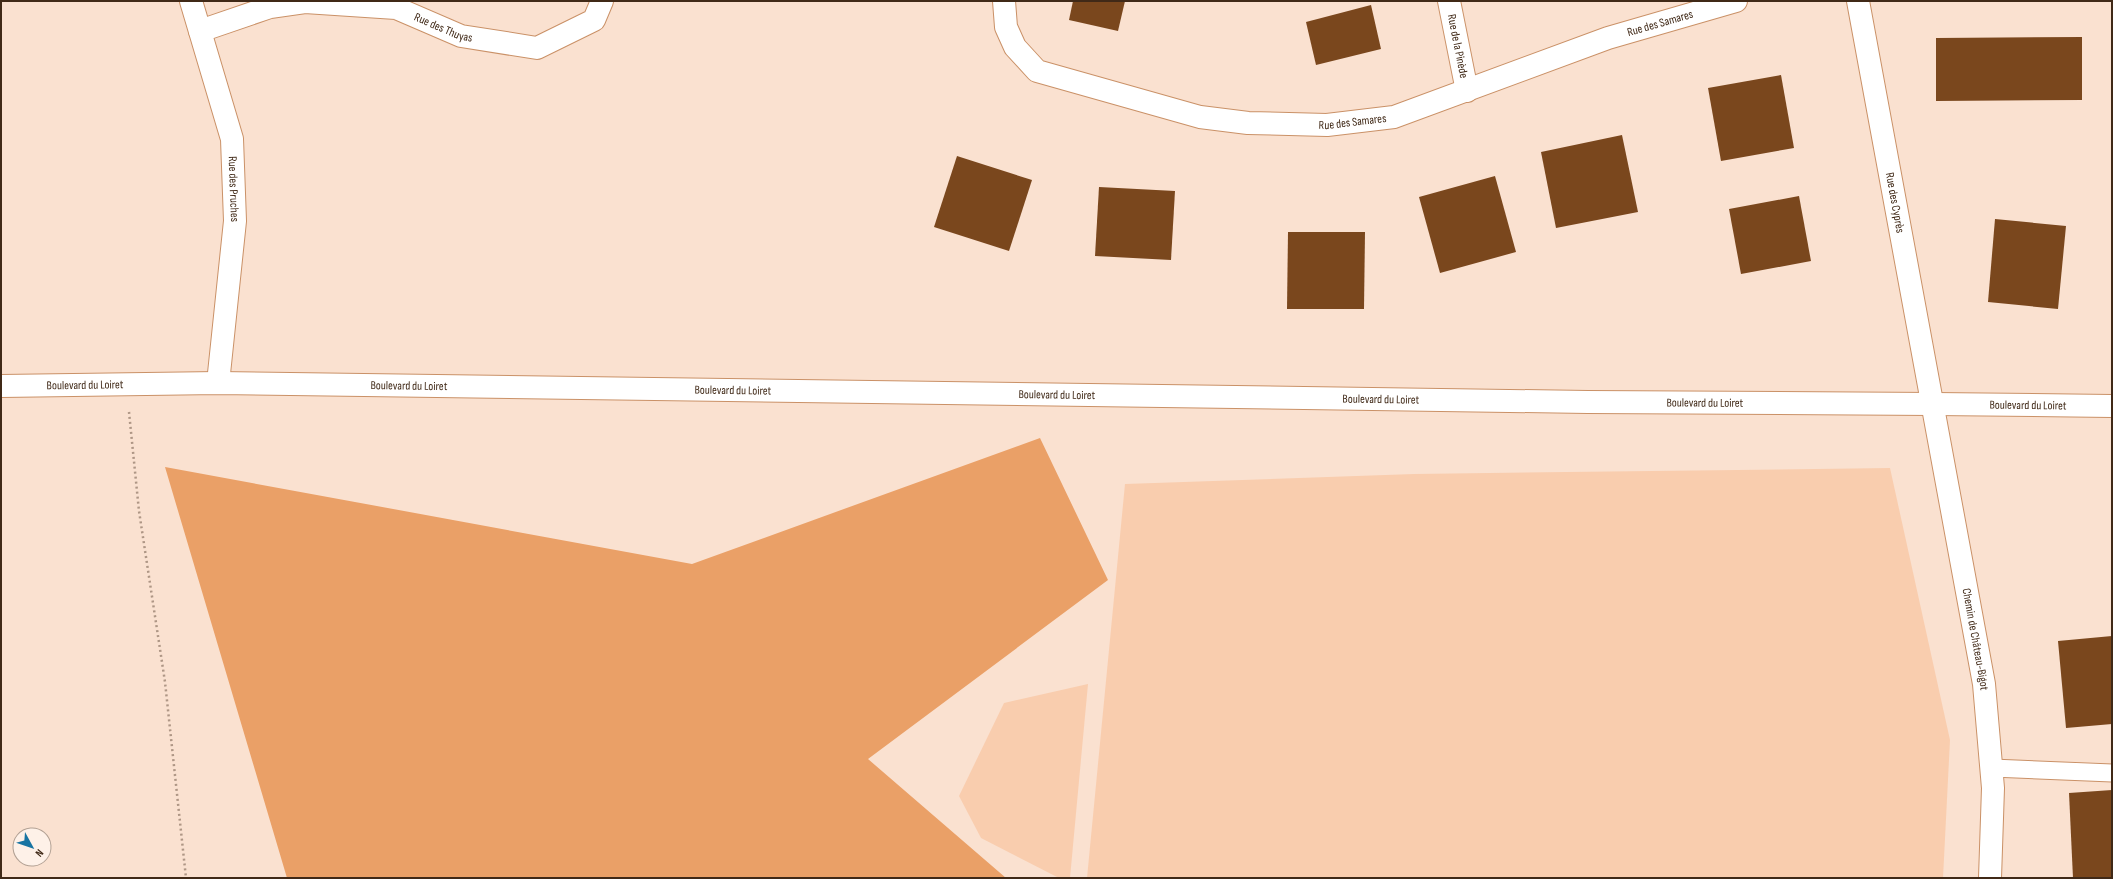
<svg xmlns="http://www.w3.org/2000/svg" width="2113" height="879" viewBox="0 0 2113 879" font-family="'Sofia Sans Condensed',sans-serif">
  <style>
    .green { fill: #f9cdae }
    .forest { fill: #eaa067 }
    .building { fill: #7a471d }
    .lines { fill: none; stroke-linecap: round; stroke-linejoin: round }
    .service-casing { stroke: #ca9167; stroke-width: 19 }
    .minor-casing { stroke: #ca9167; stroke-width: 24 }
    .tertiary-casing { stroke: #ca9167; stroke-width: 24 }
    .path { stroke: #ae9685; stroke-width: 2.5; stroke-dasharray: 2 3; stroke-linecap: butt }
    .service { stroke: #fff; stroke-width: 17 }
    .minor { stroke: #fff; stroke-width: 22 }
    .tertiary { stroke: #fff; stroke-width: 22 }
    .labels { text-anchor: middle; stroke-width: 4; stroke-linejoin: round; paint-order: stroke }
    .street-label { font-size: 12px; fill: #402917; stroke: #fef1e8 }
  </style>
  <rect width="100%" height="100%" fill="#fae1d0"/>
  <!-- green -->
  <g class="green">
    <polygon points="1890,468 1950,740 1943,878 1087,878 1125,484 1414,474"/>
    <polygon points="1088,684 1070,878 1059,878 981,838 959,796 1004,703"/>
  </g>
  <!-- forest -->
  <polygon class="forest" points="1040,438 1108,580 868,759 1006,878 287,878 165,467 692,564"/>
  <!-- building -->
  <g class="building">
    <polygon points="1073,1 1125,1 1118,31 1069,20"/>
    <polygon points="1371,5 1381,49 1316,65 1306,22"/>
    <polygon points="2082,37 2082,100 1936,101 1936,38"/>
    <polygon points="1781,75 1794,148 1721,161 1708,88"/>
    <polygon points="1622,135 1638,212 1556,228 1541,152"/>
    <polygon points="957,156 1032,180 1009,251 934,227"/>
    <polygon points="1495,176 1516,252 1440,273 1419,197"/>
    <polygon points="1099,187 1175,191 1171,260 1095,256"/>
    <polygon points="1799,196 1811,261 1741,274 1729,209"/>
    <polygon points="1995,219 2066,226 2058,309 1988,302"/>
    <polygon points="1288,232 1365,232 1364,309 1287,309"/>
    <polygon points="2112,636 2112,724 2066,728 2058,641"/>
    <polygon points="2112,790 2112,878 2073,878 2069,793"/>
  </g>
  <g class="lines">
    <defs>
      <polyline id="service" points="1992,768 2112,773"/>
      <g id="minor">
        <path id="s1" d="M191,1L232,139L235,221L218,383"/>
        <path id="s2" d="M1004,1L1006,27L1015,47L1037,71L1200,117L1248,123L1327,125L1394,117L1608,38L1736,1"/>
        <path id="s3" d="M1449,1L1467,91"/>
        <path id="s4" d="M200,31L270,7L305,2L396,8L461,36L537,48L594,20L602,1"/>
        <path id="s5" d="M1934,404L2112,406"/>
      </g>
      <g id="tertiary">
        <path id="s6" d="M1858,1L1984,684L1993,788L1990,878"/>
        <path id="s7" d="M1,386L218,383L1588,402L1934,404"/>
      </g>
    </defs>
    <!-- service casing -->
    <use href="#service" class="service-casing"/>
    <!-- minor casing -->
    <use href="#minor" class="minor-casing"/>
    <!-- tertiary casing -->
    <use href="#tertiary" class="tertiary-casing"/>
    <!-- path -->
    <polyline class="path" points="129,412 139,511 165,682 186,878"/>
    <!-- service -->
    <use href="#service" class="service"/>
    <!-- minor -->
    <use href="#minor" class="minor"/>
    <!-- tertiary -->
    <use href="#tertiary" class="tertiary"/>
  </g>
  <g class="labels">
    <!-- street labels -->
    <g class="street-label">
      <text dy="4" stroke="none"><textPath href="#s2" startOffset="727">Rue des Samares</textPath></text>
      <text dy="4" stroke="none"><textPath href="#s4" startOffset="252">Rue des Thuyas</textPath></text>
      <text dy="4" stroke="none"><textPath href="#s3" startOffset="46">Rue de la Pinède</textPath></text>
      <text dy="4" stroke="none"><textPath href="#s2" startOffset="403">Rue des Samares</textPath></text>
      <text dy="4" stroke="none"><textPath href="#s1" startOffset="194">Rue des Pruches</textPath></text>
      <text dy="4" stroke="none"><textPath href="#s6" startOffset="205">Rue des Cyprès</textPath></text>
      <text dy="4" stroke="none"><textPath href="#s7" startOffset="84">Boulevard du Loiret</textPath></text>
      <text dy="4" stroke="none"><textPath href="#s7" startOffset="408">Boulevard du Loiret</textPath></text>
      <text dy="4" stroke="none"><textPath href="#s7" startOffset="732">Boulevard du Loiret</textPath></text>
      <text dy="4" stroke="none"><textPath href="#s7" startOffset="1056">Boulevard du Loiret</textPath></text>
      <text dy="4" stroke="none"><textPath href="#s7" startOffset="1380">Boulevard du Loiret</textPath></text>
      <text dy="4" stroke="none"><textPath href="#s7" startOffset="1704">Boulevard du Loiret</textPath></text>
      <text dy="4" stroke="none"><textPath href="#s5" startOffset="94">Boulevard du Loiret</textPath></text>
      <text dy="4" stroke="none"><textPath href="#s6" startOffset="649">Chemin de Château-Bigot</textPath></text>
    </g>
  </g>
  <!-- border -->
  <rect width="2113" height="879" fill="none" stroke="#402917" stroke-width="4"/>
  <!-- north arrow -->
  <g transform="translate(32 847) rotate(130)"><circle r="19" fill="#fef1e8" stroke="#b2a194"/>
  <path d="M0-3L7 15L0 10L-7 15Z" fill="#1874a2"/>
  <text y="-6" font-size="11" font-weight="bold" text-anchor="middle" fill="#402917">N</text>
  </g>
</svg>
